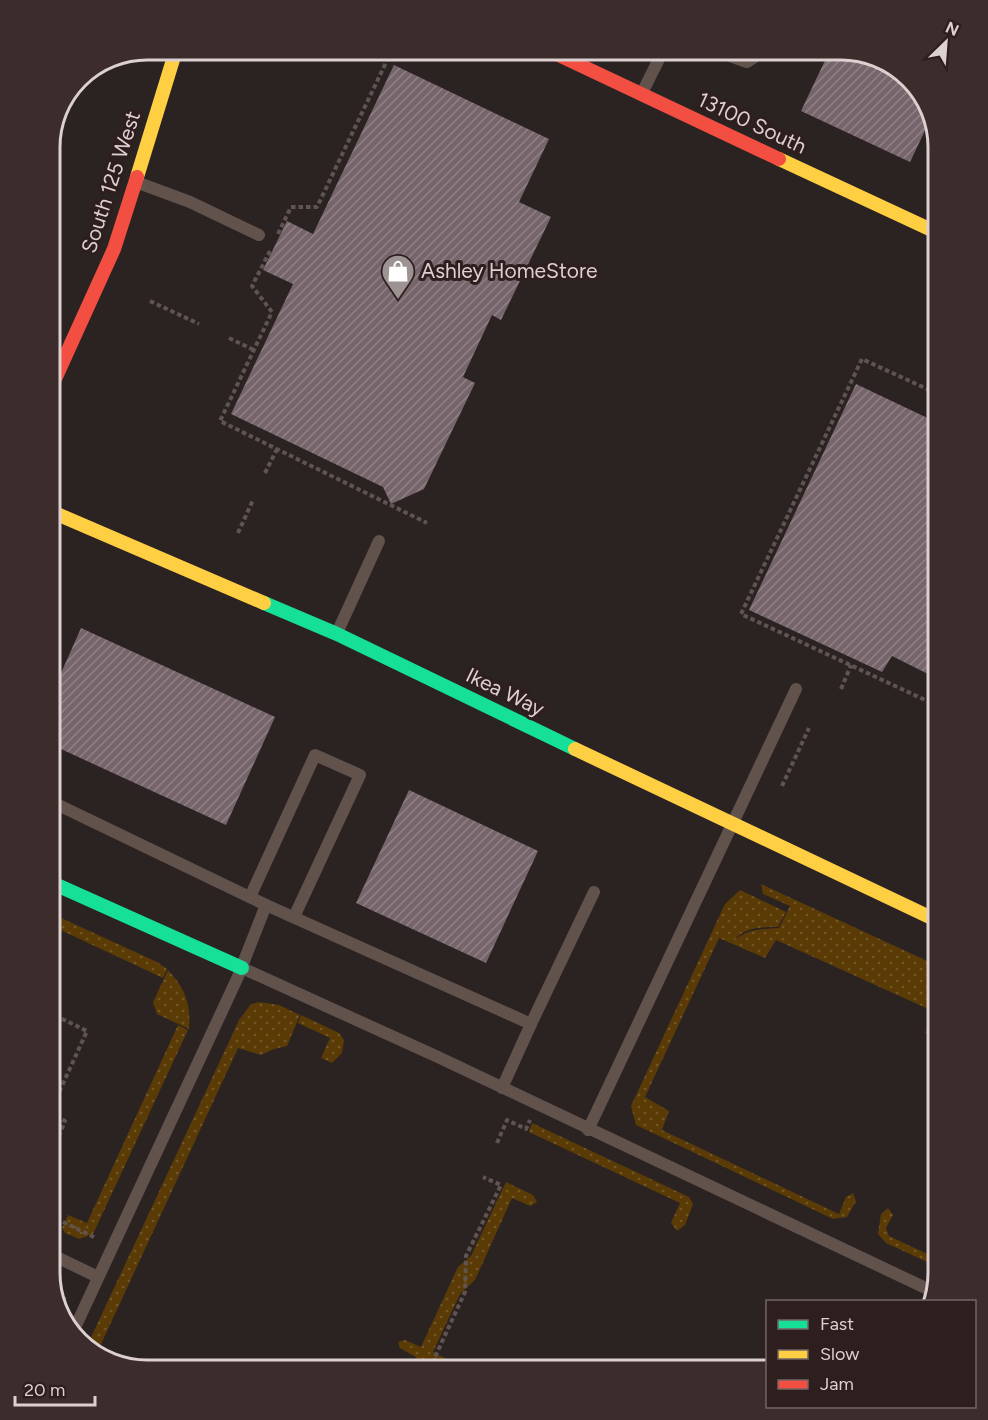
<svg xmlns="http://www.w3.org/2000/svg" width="988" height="1420" viewBox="0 0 988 1420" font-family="Figtree,sans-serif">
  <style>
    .green { fill: url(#green-dots) }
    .building { fill: url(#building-hatch) }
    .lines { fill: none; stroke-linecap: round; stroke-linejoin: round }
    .path { stroke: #605452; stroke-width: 4; stroke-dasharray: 4.5 3; stroke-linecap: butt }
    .lane { stroke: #61534c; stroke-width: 12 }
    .fast { stroke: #16e098; stroke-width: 14 }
    .slow { stroke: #ffcf43; stroke-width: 14 }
    .jam { stroke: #f24e42; stroke-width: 14 }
    .labels { text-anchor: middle; stroke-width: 6; stroke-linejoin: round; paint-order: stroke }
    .street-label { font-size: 21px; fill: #dcd0d0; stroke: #2f1e1e }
    .poi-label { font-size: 21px; fill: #dcd0d0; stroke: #2f1e1e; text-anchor: start }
    .rim { fill: none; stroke: #dcd0d0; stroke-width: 3 }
  </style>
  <defs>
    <pattern id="green-dots" width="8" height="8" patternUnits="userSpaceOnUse" patternTransform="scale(1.5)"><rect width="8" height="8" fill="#5a3b05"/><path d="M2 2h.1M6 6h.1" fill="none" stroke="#715628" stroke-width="1.8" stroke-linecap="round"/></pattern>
    <pattern id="building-hatch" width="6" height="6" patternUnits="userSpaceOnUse" patternTransform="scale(1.5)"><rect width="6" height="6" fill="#77656c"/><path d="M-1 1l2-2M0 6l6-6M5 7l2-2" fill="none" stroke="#908187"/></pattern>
  </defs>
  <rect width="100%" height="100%" fill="#2b2222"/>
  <!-- green -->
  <g class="green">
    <path d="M761,884L938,966V1039L925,1033L935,1012L776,940L765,958L719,938L645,1097L669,1111L662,1130L839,1214L846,1197L853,1193L856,1201L847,1217L833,1219L636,1125L631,1106L725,904L740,890L786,912L778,927C762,927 745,927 734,940C748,929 762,929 779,928L790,906L763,894Z"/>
    <polygon points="59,917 157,962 167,969 163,978 54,927"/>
    <path d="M168,970C185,988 191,1004 189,1029L157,1014L153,1002Z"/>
    <polygon points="259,1002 279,1005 300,1015 287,1046 274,1049 261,1055 238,1048 96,1355 87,1346 241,1016 242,1020 242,1016 251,1004"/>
    <polygon points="301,1015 339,1033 344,1040 342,1053 332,1063 321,1058 330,1038 298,1023"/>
    <polygon points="178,1025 188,1030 93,1234 79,1239 65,1233 62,1228 68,1215 87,1223"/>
    <polygon points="532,1123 689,1197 693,1204 685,1225 677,1231 671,1223 680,1203 529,1132"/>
    <polygon points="506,1182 533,1195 537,1202 530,1206 512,1198 475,1280 460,1294 433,1352 456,1364 457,1370 445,1370 429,1363 425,1370 410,1370 416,1357 400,1348 398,1342 405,1340 421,1347 458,1267 471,1256"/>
    <polygon points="888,1208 893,1215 886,1228 889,1236 938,1259 938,1267 886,1243 878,1234 881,1214"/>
  </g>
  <!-- building -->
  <g class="building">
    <polygon points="830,50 847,50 890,63 926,98 931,118 910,162 801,111"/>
    <polygon points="394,65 549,139 519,202 551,217 501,320 492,315 463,377 475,383 424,489 391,504 383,487 231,414 293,284 263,270 287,221 313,234"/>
    <polygon points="856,384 938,423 938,679 892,656 882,672 749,610"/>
    <polygon points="81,628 275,717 226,825 50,744 50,698"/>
    <polygon points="409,790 538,851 486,963 356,903"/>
  </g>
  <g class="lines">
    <!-- path -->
    <g class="path">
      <polyline points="278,234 291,207 317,207 392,50"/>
      <polyline points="270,251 252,286 272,312 220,421 427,523"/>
      <polyline points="150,301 199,324"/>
      <polyline points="229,338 254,350"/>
      <polyline points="265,473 277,449"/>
      <polyline points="238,533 253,500"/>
      <polyline points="841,689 851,665"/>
      <polyline points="938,706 741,614 862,359 938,394"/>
      <polyline points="782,786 809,728"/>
      <polyline points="50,1112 87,1031 50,1013"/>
      <polyline points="497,1143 507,1120 526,1129 530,1120"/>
      <polyline points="50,1157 65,1121 50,1113"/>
      <polyline points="63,1222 96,1238"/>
      <polyline points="55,1294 67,1300"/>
      <polyline points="429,1370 465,1292 466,1256 501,1185 483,1177"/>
    </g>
    <!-- lane -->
    <g class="lane">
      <polyline points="713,50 747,62 765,50"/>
      <polyline points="642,93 661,55 667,50"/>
      <polyline points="136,182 190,202 259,235"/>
      <polyline points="337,633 379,541"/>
      <polyline points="50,801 266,905"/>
      <polyline points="250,897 315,755 360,775 294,917"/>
      <polyline points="242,966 266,905 531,1024 502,1088"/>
      <polyline points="531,1024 594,892"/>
      <polyline points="588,1130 796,689"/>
      <polyline points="50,1254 98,1277"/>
      <polyline points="73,1332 242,968 438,1057 934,1292"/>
    </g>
    <!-- fast -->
    <g class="fast">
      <polyline points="264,603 337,634 575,749"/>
      <polyline points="50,882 242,968"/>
    </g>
    <!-- slow -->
    <g class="slow">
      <polyline points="779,159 938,233"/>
      <polyline points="137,177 176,50"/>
      <polyline points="50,511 264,603"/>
      <polyline points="575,749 938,921"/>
    </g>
    <!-- jam -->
    <g class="jam">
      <polyline points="548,50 779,159"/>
      <polyline points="50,390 114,249 137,177"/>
    </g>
  </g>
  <!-- icons -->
  <defs>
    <symbol id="shop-pin" viewBox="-11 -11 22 30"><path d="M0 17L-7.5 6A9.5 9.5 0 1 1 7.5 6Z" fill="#9e9393" stroke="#2f1e1e"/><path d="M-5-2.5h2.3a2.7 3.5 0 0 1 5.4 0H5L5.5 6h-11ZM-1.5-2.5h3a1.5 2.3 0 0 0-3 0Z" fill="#fff"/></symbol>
  </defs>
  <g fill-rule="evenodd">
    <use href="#shop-pin" x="379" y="252" width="38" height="52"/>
  </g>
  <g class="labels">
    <!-- street labels -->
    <g class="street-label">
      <text transform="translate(752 123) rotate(25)" y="7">13100 South</text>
      <text transform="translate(111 182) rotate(-72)" y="7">South 125 West</text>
      <text transform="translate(505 692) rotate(26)" y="7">Ikea Way</text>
    </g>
    <!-- poi labels -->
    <g class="poi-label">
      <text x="421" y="278">Ashley HomeStore</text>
    </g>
  </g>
  <!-- crop -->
  <path d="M0 0H988V1420H0ZM147 60H841A87 87 0 0 1 928 147V1273A87 87 0 0 1 841 1360H147A87 87 0 0 1 60 1273V147A87 87 0 0 1 147 60Z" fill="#3d2c2c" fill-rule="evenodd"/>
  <path class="rim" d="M147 60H841A87 87 0 0 1 928 147V1273A87 87 0 0 1 841 1360H147A87 87 0 0 1 60 1273V147A87 87 0 0 1 147 60Z"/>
  <!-- legend -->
  <rect x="766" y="1300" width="210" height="108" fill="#2f1e1e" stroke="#746565" stroke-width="1.5"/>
  <rect x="778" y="1320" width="30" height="9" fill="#16e098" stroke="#746565" stroke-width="1.5"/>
  <text x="820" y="1330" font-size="18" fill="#dcd0d0">Fast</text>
  <rect x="778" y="1350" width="30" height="9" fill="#ffcf43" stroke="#746565" stroke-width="1.5"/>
  <text x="820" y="1360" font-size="18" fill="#dcd0d0">Slow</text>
  <rect x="778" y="1380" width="30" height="9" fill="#f24e42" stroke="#746565" stroke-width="1.5"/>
  <text x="820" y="1390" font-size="18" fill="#dcd0d0">Jam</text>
  <!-- north arrow -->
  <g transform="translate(946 42) rotate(25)" stroke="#2f1e1e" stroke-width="4.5" paint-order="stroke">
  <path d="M0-4.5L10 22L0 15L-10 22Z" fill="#dcd0d0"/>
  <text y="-9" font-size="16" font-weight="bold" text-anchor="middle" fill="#dcd0d0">N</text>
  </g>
  <!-- scale -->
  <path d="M15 1396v9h80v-9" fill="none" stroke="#dcd0d0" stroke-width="3"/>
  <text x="24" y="1396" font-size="18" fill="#dcd0d0" stroke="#2f1e1e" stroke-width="4.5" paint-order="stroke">20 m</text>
</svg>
